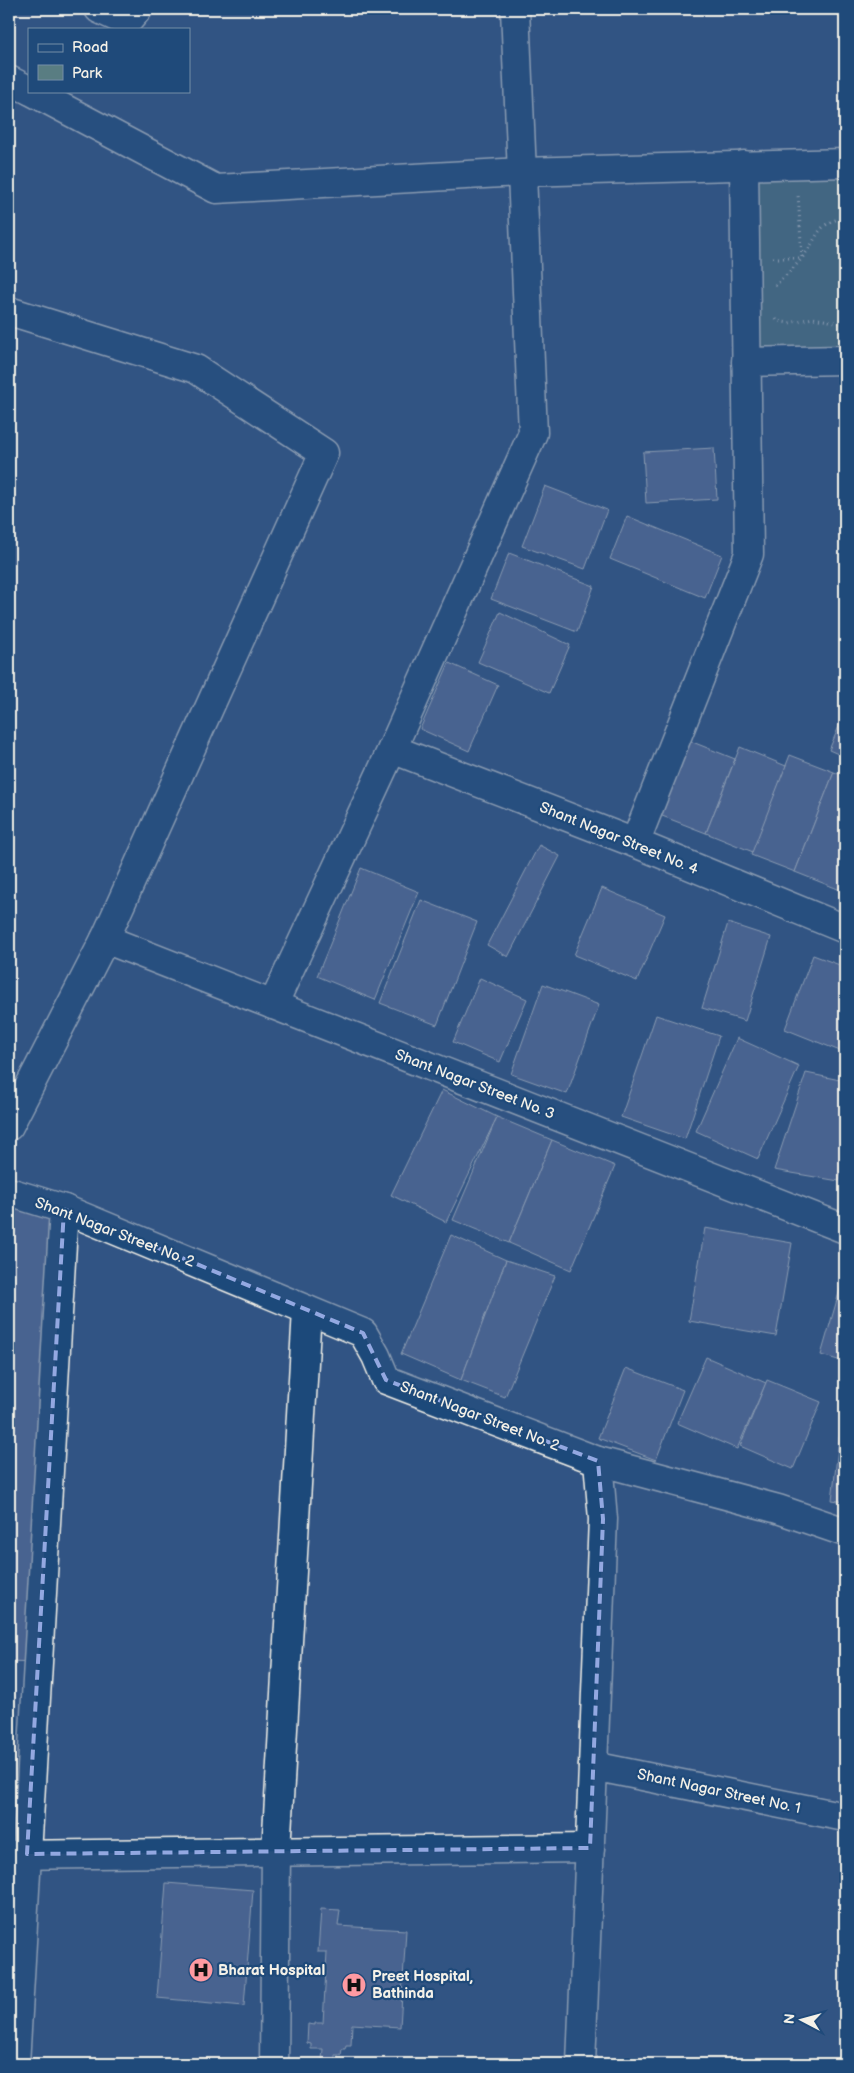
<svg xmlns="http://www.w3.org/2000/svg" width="854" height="2073" viewBox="0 0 854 2073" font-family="'Balsamiq Sans',sans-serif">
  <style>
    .park { fill: #597d82; stroke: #a6b7b5 }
    .building { fill: #65749f; stroke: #f4f1e8 }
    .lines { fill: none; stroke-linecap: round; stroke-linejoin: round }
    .minor-casing { stroke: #f4f1e8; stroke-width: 31 }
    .path { stroke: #f4f1e8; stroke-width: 3; stroke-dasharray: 1 4; stroke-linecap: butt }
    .minor { stroke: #1f4a7a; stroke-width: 28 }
    .marked { fill: none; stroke: #93a8e1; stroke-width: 4; stroke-dasharray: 10 6; stroke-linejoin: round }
    .labels { text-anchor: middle; stroke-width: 4.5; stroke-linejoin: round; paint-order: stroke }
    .street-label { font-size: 15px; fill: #f4f1e8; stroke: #1f4a7a }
    .poi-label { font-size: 15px; font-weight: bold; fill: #f4f1e8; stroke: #1f4a7a; text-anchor: start }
  </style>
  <rect width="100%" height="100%" fill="#315484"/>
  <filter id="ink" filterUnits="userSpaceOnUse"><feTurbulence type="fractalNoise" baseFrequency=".02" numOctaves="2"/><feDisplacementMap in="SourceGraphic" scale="10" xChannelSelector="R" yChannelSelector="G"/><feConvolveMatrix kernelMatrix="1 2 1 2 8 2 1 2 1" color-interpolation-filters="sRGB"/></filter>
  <g filter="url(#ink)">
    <!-- park -->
    <polygon class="park" points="845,163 845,360 746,362 744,165"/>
    <!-- building -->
    <g class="building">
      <polygon points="714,448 717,499 646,503 643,452"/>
      <polygon points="545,486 607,510 585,569 522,546"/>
      <polygon points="627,516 722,555 705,598 610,559"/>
      <polygon points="509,553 594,586 577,632 491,599"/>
      <polygon points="500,612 570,645 549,693 478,662"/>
      <polygon points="449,663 498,685 469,751 420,729"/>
      <polygon points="845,712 845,757 829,750"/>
      <polygon points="685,739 735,759 706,833 657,814"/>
      <polygon points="740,747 786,766 753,852 706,833"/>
      <polygon points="790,755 834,772 795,872 751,855"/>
      <polygon points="834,772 845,776 845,885 843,891 795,872"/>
      <polygon points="539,845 560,856 508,957 487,945"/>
      <polygon points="361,868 419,892 375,1000 317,976"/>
      <polygon points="602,888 665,915 637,981 574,955"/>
      <polygon points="421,900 477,922 437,1025 380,1003"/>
      <polygon points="728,923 771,937 745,1021 702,1008"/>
      <polygon points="813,955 845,967 845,1053 785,1029"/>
      <polygon points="480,978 527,999 500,1062 453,1042"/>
      <polygon points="543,984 599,1005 567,1094 511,1074"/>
      <polygon points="656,1015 719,1036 685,1139 621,1117"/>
      <polygon points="737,1038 799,1066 758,1159 696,1131"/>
      <polygon points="806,1073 845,1081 845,1147 839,1181 774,1170"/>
      <polygon points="442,1090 497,1117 446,1222 391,1195"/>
      <polygon points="497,1117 552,1140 509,1243 453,1220"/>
      <polygon points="552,1140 615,1166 571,1270 509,1243"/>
      <polygon points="9,1198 64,1209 38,1662 9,1661"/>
      <polygon points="9,1198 64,1209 38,1662 9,1661"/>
      <polygon points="705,1228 792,1243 776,1336 689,1321"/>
      <polygon points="451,1235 506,1260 461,1380 401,1354"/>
      <polygon points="506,1260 555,1276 505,1397 461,1380"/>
      <polygon points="843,1279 845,1280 845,1362 821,1355"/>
      <polygon points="706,1357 766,1383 737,1449 677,1423"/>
      <polygon points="626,1368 683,1390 656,1460 598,1438"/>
      <polygon points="767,1380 821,1402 793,1469 740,1446"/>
      <polygon points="844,1396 845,1396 845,1502 832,1500"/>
      <polygon points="166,1883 253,1890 244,2006 157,1998"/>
      <polygon points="321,1909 340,1910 338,1926 406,1930 400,2027 352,2024 351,2045 346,2045 345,2049 342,2049 341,2055 335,2055 335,2060 322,2060 323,2049 311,2049 311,2044 307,2043 308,2024 315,2025 315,2023 323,2023 327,1952 318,1952"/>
    </g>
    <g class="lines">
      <defs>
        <g id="minor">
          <polyline points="99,9 127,22 138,9"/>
          <polyline points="9,80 29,90"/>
          <polyline points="31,91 216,189 522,172 845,163"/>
          <polyline points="9,311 196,369 324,453 105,939 9,1126"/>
          <polyline points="746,362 845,360"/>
          <polyline points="392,749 635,843 845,929"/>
          <polyline points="635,843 749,554 744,165"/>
          <polyline points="105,939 845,1229"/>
          <polyline points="273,1005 392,749 533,433 515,9"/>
          <polyline points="9,1192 64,1209 363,1333 376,1356 386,1380 598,1461 778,1509 845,1532"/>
          <polyline points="593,1766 845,1817"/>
          <polyline points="9,1855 590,1848"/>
          <polyline points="15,2064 64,1209"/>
          <polyline points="274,2064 276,1851 307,1310"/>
          <polyline points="581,2064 603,1519 598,1461"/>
        </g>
      </defs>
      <!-- minor casing -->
      <use href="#minor" class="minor-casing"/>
      <!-- path -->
      <g class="path">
        <polyline points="773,258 802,258 798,194"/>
        <path d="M775,286C784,277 794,268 802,258C820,236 814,225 845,217"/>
        <polyline points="776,319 777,321 789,323 813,318 845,324"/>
      </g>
      <!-- minor -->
      <use href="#minor" class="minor"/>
    </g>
  </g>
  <!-- marked area -->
  <path d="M0 0H854V2073H0ZM64,1209L363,1333L386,1380L598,1461L603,1519L590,1848L27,1854Z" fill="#315484" fill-opacity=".55" fill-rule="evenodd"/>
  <path class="marked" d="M64,1209L363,1333L386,1380L598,1461L603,1519L590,1848L27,1854Z"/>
  <!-- icons -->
  <defs>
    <symbol id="hospital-disc" viewBox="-11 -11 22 22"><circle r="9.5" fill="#ff9aa2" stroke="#1f4a7a"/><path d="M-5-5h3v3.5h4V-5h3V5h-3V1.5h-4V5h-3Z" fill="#111"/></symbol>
  </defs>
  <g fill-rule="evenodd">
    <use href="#hospital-disc" x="187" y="1956" width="28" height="28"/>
    <use href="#hospital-disc" x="340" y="1971" width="28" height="28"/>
  </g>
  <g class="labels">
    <!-- street labels -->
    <g class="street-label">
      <text transform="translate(619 838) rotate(22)" y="5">Shant Nagar Street No. 4</text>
      <text transform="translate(475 1084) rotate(21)" y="5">Shant Nagar Street No. 3</text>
      <text transform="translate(115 1232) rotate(21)" y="5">Shant Nagar Street No. 2</text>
      <text transform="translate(480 1416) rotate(21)" y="5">Shant Nagar Street No. 2</text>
      <text transform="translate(719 1791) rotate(12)" y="5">Shant Nagar Street No. 1</text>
    </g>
    <!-- poi labels -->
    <g class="poi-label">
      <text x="218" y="1975">Bharat Hospital</text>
      <text x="372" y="1981">Preet Hospital,<tspan x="372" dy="17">Bathinda</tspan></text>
    </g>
  </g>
  <!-- margin -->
  <rect width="854" height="2073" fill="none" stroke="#1f4a7a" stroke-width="30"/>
  <rect x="15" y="15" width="824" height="2043" fill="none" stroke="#f4f1e8" stroke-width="2" filter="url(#ink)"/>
  <!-- legend -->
  <rect x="28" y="28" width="162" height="65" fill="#1f4a7a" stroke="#748da6"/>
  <rect x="38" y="44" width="25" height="8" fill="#1f4a7a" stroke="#748da6"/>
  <text x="72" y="52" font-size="15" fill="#f4f1e8">Road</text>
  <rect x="38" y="65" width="25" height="15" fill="#597d82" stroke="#748da6"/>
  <text x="72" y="78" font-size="15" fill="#f4f1e8">Park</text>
  <!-- north arrow -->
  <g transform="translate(802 2020) rotate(276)" stroke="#1f4a7a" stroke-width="4" paint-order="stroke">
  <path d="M0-4L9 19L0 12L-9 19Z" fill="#f4f1e8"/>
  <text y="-8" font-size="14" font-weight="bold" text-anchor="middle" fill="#f4f1e8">N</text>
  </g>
</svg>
